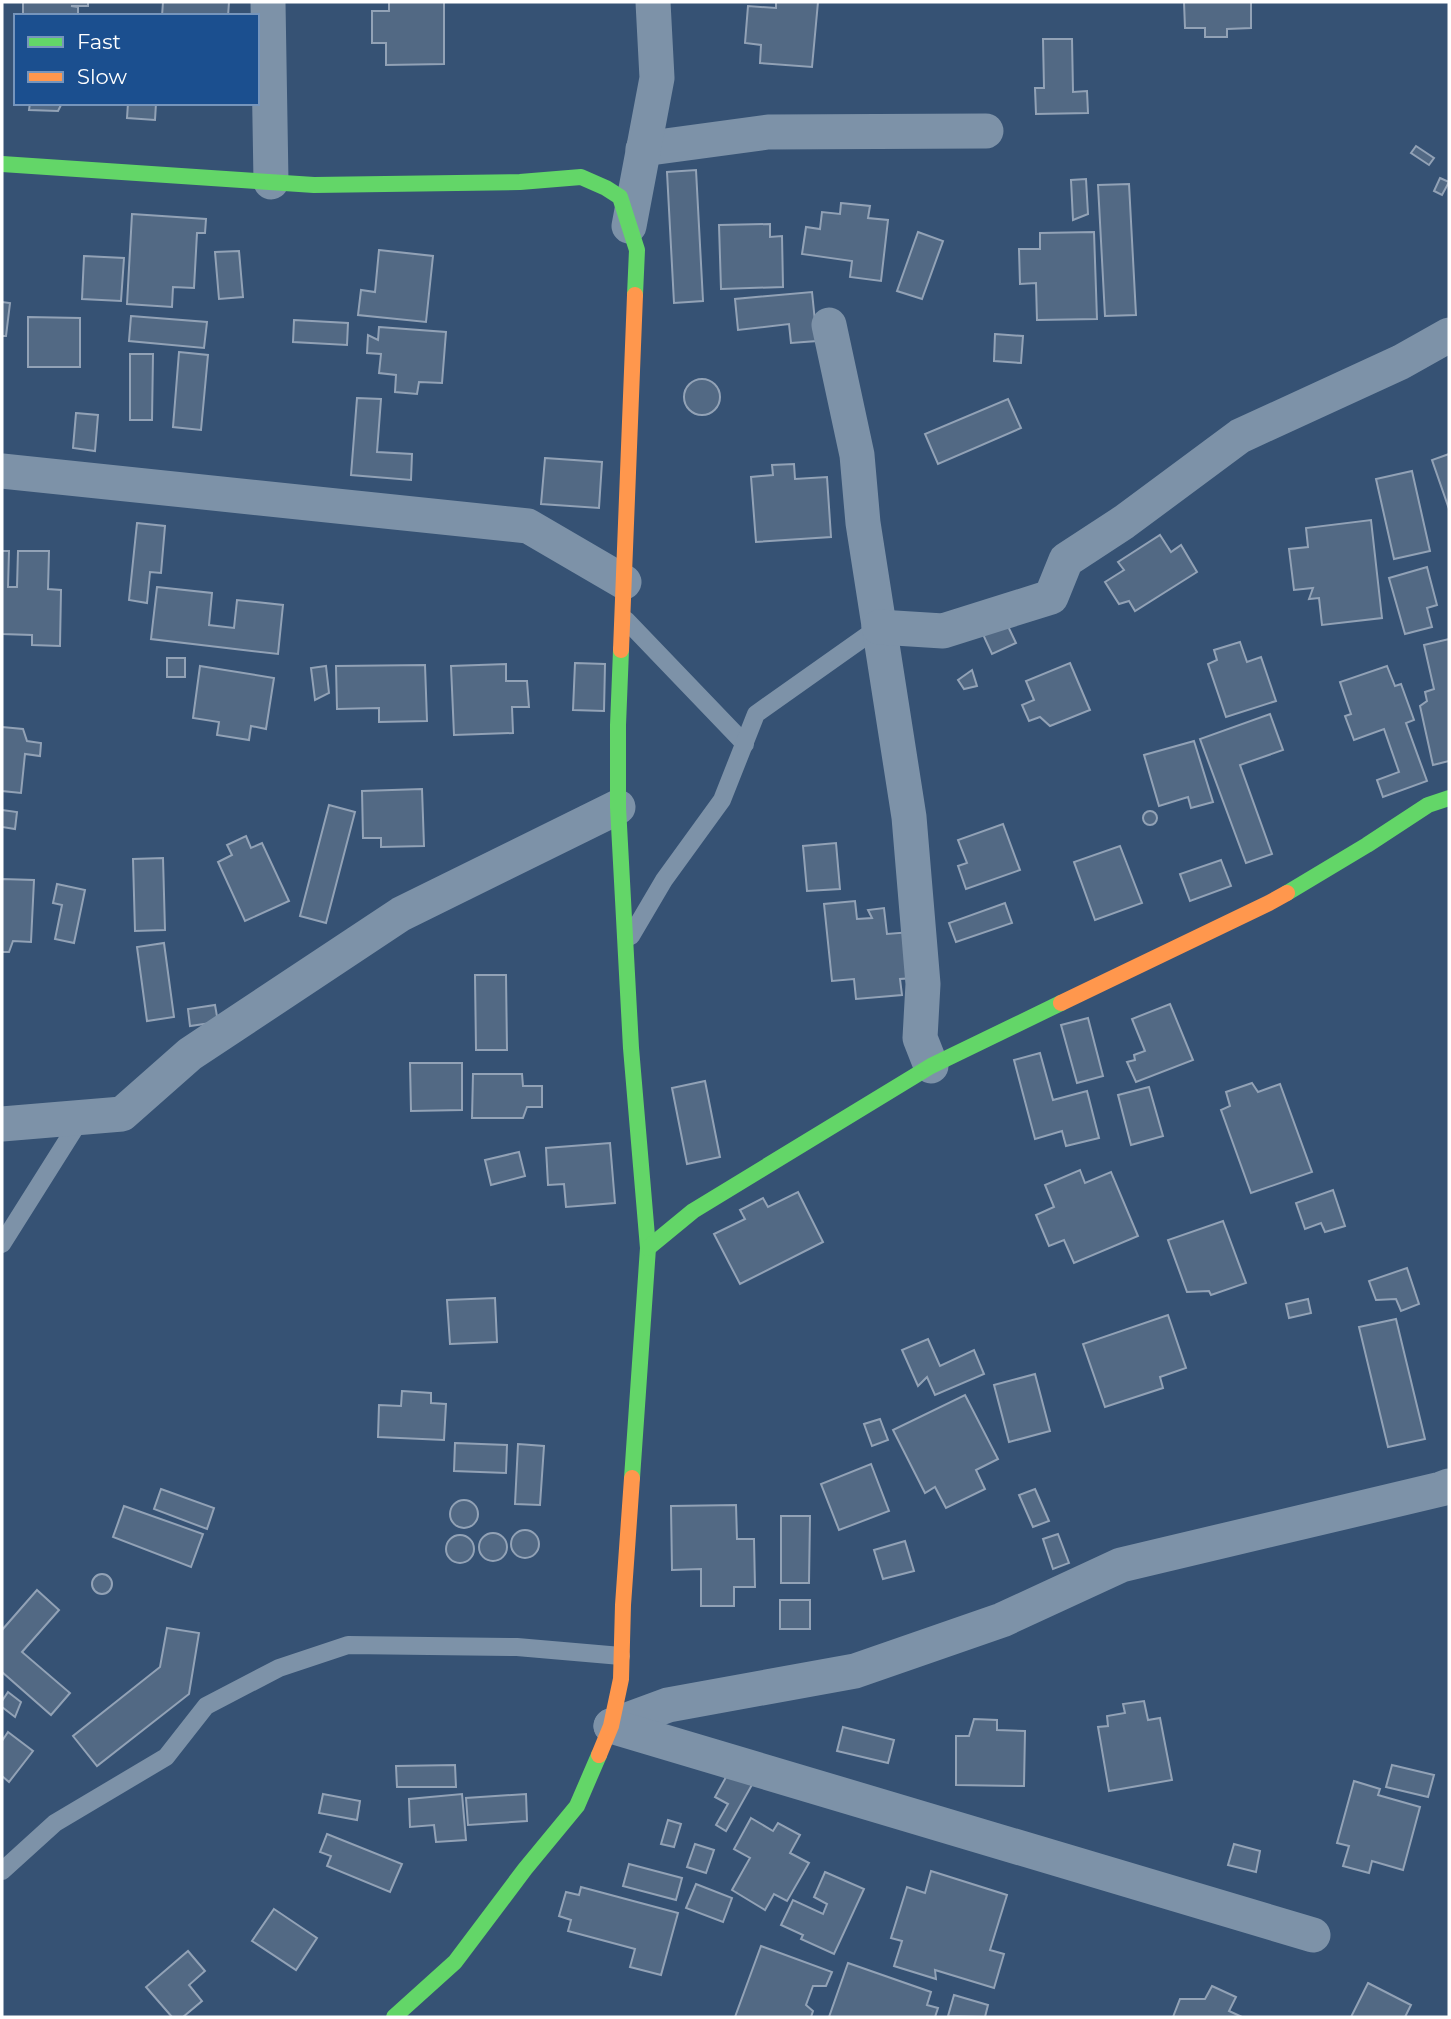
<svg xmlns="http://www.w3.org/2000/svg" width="1451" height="2019" viewBox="0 0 1451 2019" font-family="Montserrat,sans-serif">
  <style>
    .building { fill: #526984; stroke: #92a2b6; stroke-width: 2 }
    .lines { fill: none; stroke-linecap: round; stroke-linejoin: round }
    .lane { stroke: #7d92a8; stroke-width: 18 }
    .street { stroke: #7d92a8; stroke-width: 35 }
    .fast { stroke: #63d668; stroke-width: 16 }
    .slow { stroke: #ff974d; stroke-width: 16 }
  </style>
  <rect width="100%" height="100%" fill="#365274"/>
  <!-- building -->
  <g class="building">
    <polygon points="23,2 88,2 88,6 71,6 78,7 78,16 23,16"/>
    <polygon points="163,2 229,2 228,16 162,16"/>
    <polygon points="389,2 444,2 444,64 386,65 386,43 372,43 372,11 389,11"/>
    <polygon points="776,2 818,2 812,67 760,63 761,45 745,43 748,6 776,8"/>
    <polygon points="1184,2 1251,2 1251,28 1227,29 1227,37 1205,37 1205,28 1185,28"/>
    <polygon points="1043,39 1072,39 1073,92 1087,91 1088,113 1036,114 1035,88 1044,88"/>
    <polygon points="30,103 62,103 58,111 29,110"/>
    <polygon points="128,103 156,103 155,120 127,118"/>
    <polygon points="1416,146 1434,158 1429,165 1411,153"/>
    <polygon points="696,170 703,301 674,303 667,172"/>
    <polygon points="1440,178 1449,182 1442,195 1434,191"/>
    <polygon points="1086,179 1088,214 1073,220 1071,180"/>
    <polygon points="1129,184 1136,315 1105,316 1098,185"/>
    <polygon points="841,203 870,206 868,218 888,220 881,281 850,277 852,261 802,254 806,227 820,229 822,212 840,214"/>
    <polygon points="132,214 206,219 205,233 197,233 194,288 173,287 172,307 127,304"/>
    <polygon points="770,224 770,237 782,236 783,287 721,289 719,225"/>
    <polygon points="918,232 943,241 922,299 897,291"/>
    <polygon points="1094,232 1097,319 1037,320 1036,283 1020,284 1019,249 1040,249 1040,233"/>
    <polygon points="379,250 433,256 426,322 358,315 361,290 375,292"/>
    <polygon points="239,251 243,297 219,299 215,252"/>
    <polygon points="84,256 124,258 121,301 82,299"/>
    <polygon points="812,292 817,341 791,343 789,324 738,330 735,299"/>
    <polygon points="2,302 10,303 6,336 2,336"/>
    <polygon points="131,316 207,322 204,348 129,341"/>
    <polygon points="28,317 80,318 80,367 28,367"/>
    <polygon points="294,320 348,323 347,345 293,342"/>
    <polygon points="379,327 446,332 442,383 419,382 417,394 395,392 396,375 379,373 381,354 367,353 368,335 378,340"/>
    <polygon points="995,334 1023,336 1021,363 994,361"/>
    <polygon points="179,352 208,355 201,430 173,427"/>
    <polygon points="130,354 153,354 152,420 130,420"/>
    <circle cx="702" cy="397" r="18"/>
    <polygon points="357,398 381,399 377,452 412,454 411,480 351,475"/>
    <polygon points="1008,399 1021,428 938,464 925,434"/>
    <polygon points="76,413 98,415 95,451 73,448"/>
    <polygon points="1449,454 1449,509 1432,460"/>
    <polygon points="545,458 602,462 599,508 541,504"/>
    <polygon points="794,464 795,479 827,477 831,537 756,542 751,477 773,475 772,465"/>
    <polygon points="1412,471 1430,551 1394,559 1376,479"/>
    <polygon points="1371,520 1382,618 1322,625 1319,598 1309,599 1313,588 1294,590 1289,549 1308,547 1306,528"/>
    <polygon points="137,523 165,526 161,573 150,572 147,603 129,600"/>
    <polygon points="1160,535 1171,552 1181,545 1197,572 1135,611 1129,601 1119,604 1105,582 1124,570 1118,562"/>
    <polygon points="2,551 9,551 8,587 17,587 18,551 49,551 48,589 61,590 60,646 32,645 32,635 2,634"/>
    <polygon points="1427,567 1437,605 1427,608 1432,627 1405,634 1389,578"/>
    <polygon points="157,587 212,593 209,625 234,628 237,600 283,605 278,654 151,639"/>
    <polygon points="1005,620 1016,643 992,654 981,630"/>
    <polygon points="1449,639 1449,761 1433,765 1420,706 1427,701 1425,692 1434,689 1424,645"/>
    <polygon points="1240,642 1247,662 1261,657 1276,701 1226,717 1208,664 1217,660 1214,650"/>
    <rect x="167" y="658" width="18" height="19"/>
    <polygon points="575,663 605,664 604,711 573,710"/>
    <polygon points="1070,663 1090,710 1050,726 1040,717 1029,721 1022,705 1034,700 1026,681"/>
    <polygon points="506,664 506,681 527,681 529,707 512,707 513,733 454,735 451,666"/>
    <polygon points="425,665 427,721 379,722 379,708 337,709 336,666"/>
    <polygon points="200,666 274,678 266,729 251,726 249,740 217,735 219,722 193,718"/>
    <polygon points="326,666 329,693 315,700 311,668"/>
    <polygon points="1387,666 1395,686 1401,684 1414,720 1406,723 1427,781 1383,797 1377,780 1399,772 1384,729 1354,740 1345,716 1351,714 1340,682"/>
    <polygon points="972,670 977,686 964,689 958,680"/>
    <polygon points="1270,714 1283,750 1240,765 1272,854 1246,863 1200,739"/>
    <polygon points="2,727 23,729 27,741 41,743 40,756 25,754 21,793 2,791"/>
    <polygon points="1194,741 1213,802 1191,808 1188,797 1159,806 1144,755"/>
    <polygon points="422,789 424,846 381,847 381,838 363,838 362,791"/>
    <polygon points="329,805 355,812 326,923 300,916"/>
    <polygon points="2,810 17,812 15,829 2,827"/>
    <circle cx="1150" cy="818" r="7"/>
    <polygon points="1003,824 1020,870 966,889 958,866 967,863 958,840"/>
    <polygon points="246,836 251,848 262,843 289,901 245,921 218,862 232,855 227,845"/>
    <polygon points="836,843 840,889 807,891 803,846"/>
    <polygon points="1120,846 1142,903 1095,920 1074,862"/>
    <polygon points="163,858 165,930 135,931 133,859"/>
    <polygon points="1221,860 1231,886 1190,901 1180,874"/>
    <polygon points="2,879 34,880 31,942 13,941 9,952 2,952"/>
    <polygon points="57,884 85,890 74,943 55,939 62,905 53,903"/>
    <polygon points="855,901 857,919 872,918 868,910 884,908 887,934 911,932 915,978 900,979 902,995 856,999 854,979 832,981 824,904"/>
    <polygon points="1005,903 1012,923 956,942 949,923"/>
    <polygon points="164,943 174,1017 147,1021 137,947"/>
    <polygon points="475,975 506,975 507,1050 476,1050"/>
    <polygon points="1170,1004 1193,1060 1136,1082 1127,1062 1135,1060 1134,1055 1145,1051 1132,1019"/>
    <polygon points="215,1005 218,1022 190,1026 188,1009"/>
    <polygon points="1088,1018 1103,1076 1077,1083 1061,1025"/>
    <polygon points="1040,1053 1053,1100 1087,1091 1099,1138 1066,1146 1062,1131 1035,1139 1014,1060"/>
    <polygon points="410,1063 462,1063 462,1110 411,1111"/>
    <polygon points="473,1074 522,1074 523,1086 542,1086 542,1107 527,1107 523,1118 472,1118"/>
    <polygon points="705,1081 720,1157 687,1164 672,1088"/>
    <polygon points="1252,1083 1258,1092 1280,1084 1312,1172 1251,1193 1221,1110 1230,1106 1226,1092"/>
    <polygon points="1149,1087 1163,1136 1131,1145 1118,1095"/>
    <polygon points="610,1143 615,1203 566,1207 564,1184 548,1185 546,1148"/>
    <polygon points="519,1152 525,1176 491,1185 485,1160"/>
    <polygon points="1080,1170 1085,1183 1111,1172 1138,1236 1074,1263 1064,1240 1049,1246 1036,1215 1054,1207 1045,1185"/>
    <polygon points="1333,1190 1345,1226 1325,1232 1321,1223 1305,1229 1296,1203"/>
    <polygon points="798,1192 823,1242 740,1284 714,1234 745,1219 740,1210 763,1198 768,1207"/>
    <polygon points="1223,1221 1246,1283 1211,1295 1209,1291 1187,1292 1168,1240"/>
    <polygon points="1407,1268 1419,1304 1401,1311 1396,1299 1376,1300 1369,1281"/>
    <polygon points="495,1298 497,1342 450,1344 447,1300"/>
    <polygon points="1308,1299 1311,1313 1289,1318 1286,1304"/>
    <polygon points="1168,1315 1186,1368 1160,1377 1163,1388 1105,1407 1083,1344"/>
    <polygon points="1396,1319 1425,1439 1388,1447 1359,1327"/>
    <polygon points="928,1339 940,1366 974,1350 984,1374 935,1395 927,1377 918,1386 902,1350"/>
    <polygon points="1035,1374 1050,1431 1009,1442 994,1385"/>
    <polygon points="402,1391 431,1393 431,1403 446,1404 444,1440 378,1437 379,1405 401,1406"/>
    <polygon points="965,1395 998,1459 976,1470 985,1489 946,1508 935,1487 925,1493 893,1430"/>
    <polygon points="880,1419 888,1440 872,1446 864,1424"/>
    <polygon points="455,1443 507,1445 506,1473 454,1471"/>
    <polygon points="518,1444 544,1446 540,1505 515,1504"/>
    <polygon points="871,1464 889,1511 839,1530 821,1484"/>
    <polygon points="161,1489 214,1508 207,1529 154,1509"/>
    <polygon points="1035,1489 1049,1521 1033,1527 1019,1495"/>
    <circle cx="464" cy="1514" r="14"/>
    <polygon points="736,1505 737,1539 754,1539 755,1587 734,1587 734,1606 701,1606 701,1569 672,1570 671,1506"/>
    <polygon points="124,1506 203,1534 191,1567 113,1537"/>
    <polygon points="781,1516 810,1516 809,1583 781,1583"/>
    <circle cx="525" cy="1544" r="14"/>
    <circle cx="493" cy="1547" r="14"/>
    <polygon points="1058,1534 1069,1563 1053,1569 1043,1539"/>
    <circle cx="460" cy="1549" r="14"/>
    <polygon points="905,1541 914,1571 883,1579 874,1550"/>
    <circle cx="102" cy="1584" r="10"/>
    <polygon points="37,1590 59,1610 22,1652 70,1693 51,1715 2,1672 2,1630"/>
    <rect x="780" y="1600" width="30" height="29"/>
    <polygon points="167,1628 199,1633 189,1694 97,1766 73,1736 160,1667"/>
    <polygon points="8,1692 21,1702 15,1717 2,1707 2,1701"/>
    <polygon points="1144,1701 1148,1720 1160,1718 1172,1780 1109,1791 1098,1727 1108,1726 1107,1716 1125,1713 1123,1704"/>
    <polygon points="974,1719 997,1720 997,1730 1025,1731 1024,1786 956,1785 956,1736 969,1736"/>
    <polygon points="843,1727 894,1740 888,1763 837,1751"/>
    <polygon points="8,1732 33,1751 9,1782 2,1776 2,1741"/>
    <polygon points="455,1765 456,1787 397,1787 396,1766"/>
    <polygon points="1392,1765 1434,1775 1428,1797 1386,1787"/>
    <polygon points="730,1770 753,1783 726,1831 716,1825 728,1804 715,1797"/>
    <polygon points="1354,1781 1380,1789 1378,1795 1420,1807 1403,1870 1372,1861 1369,1873 1343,1866 1349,1846 1337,1843"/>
    <polygon points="323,1794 360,1801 357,1820 319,1813"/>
    <polygon points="462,1794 466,1840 436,1842 434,1825 410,1827 409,1799"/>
    <polygon points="526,1794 527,1821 468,1825 466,1798"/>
    <polygon points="751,1818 773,1831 778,1823 800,1835 790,1853 809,1863 787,1901 774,1894 765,1910 732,1890 750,1858 734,1849"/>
    <polygon points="668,1820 681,1824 674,1847 661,1844"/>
    <polygon points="327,1834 402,1864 390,1892 327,1866 331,1856 320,1852"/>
    <polygon points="695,1844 714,1850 706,1873 687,1867"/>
    <polygon points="1234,1844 1260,1851 1256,1872 1228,1865"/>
    <polygon points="629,1864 682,1878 676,1900 623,1886"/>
    <polygon points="931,1871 1007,1895 990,1950 1004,1954 994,1988 935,1970 936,1979 894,1966 902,1941 891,1938 907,1887 925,1893"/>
    <polygon points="825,1872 864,1889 834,1954 801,1939 803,1935 781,1925 793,1900 823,1914 827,1904 814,1897"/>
    <polygon points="696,1884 732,1898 723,1922 686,1908"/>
    <polygon points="581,1887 678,1913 661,1975 630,1967 635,1949 568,1931 571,1920 559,1916 566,1892 579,1895"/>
    <polygon points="274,1909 317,1938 296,1970 252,1941"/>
    <polygon points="761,1946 832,1972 826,1986 813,1986 806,2005 813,2011 811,2017 735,2017"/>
    <polygon points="188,1951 205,1971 189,1985 202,2001 183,2017 172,2017 146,1987"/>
    <polygon points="848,1963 931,1992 927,2005 938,2008 935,2017 829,2017"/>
    <polygon points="1368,1983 1411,2005 1405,2017 1351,2017"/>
    <polygon points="1212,1986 1236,1997 1229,2011 1242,2017 1173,2017 1180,1999 1205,1999"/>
    <polygon points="954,1995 988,2005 985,2017 948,2016"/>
  </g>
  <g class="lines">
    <!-- lane -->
    <g class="lane">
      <polyline points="626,620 745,744"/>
      <polyline points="631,936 664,880 722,800 756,714 879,627"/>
      <polyline points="2,1244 82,1117"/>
      <polyline points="2,1871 55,1823 166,1757 206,1706 279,1668 348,1645 517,1647 621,1656"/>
    </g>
    <!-- street -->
    <g class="street">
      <polyline points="268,2 271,182"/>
      <polyline points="643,149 768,132 986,131"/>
      <polyline points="629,226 657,78 653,2"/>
      <polyline points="829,325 857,455 863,523 909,817 923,984 920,1038 931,1066"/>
      <polyline points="2,471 528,526 624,582"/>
      <polyline points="879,627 943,631 1051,597 1066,560 1124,522 1240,436 1401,362 1449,335"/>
      <polyline points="2,1124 122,1114 190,1054 401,914 618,807"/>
      <polyline points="611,1726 668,1705 855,1671 1002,1620 1121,1565 1441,1489 1449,1486"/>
      <polyline points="611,1726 1313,1935"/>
    </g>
    <!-- fast -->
    <g class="fast">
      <polyline points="2,164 314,185 520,182 581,177 606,188 620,197 637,250 635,295"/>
      <polyline points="621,650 618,725 618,807 631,1048 648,1248 632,1478"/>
      <polyline points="1287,893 1367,845 1428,805 1449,798"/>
      <polyline points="648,1248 693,1211 931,1066 1061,1003"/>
      <polyline points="394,2017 455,1962 525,1869 577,1806 599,1755"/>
    </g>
    <!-- slow -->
    <g class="slow">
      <polyline points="621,650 635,295"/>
      <polyline points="1061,1003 1269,903 1287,893"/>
      <polyline points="599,1755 611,1726 621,1679 623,1605 632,1478"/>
    </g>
  </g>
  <!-- border -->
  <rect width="1451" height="2019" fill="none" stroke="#ffffff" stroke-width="7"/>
  <!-- legend -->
  <rect x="14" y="14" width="245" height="91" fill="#1b4f8f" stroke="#7695bc" stroke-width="2"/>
  <rect x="28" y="37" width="35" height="10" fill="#63d668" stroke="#7695bc" stroke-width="2"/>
  <text x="77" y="49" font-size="21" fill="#ffffff">Fast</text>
  <rect x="28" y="72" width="35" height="10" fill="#ff974d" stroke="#7695bc" stroke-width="2"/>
  <text x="77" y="84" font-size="21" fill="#ffffff">Slow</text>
</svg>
